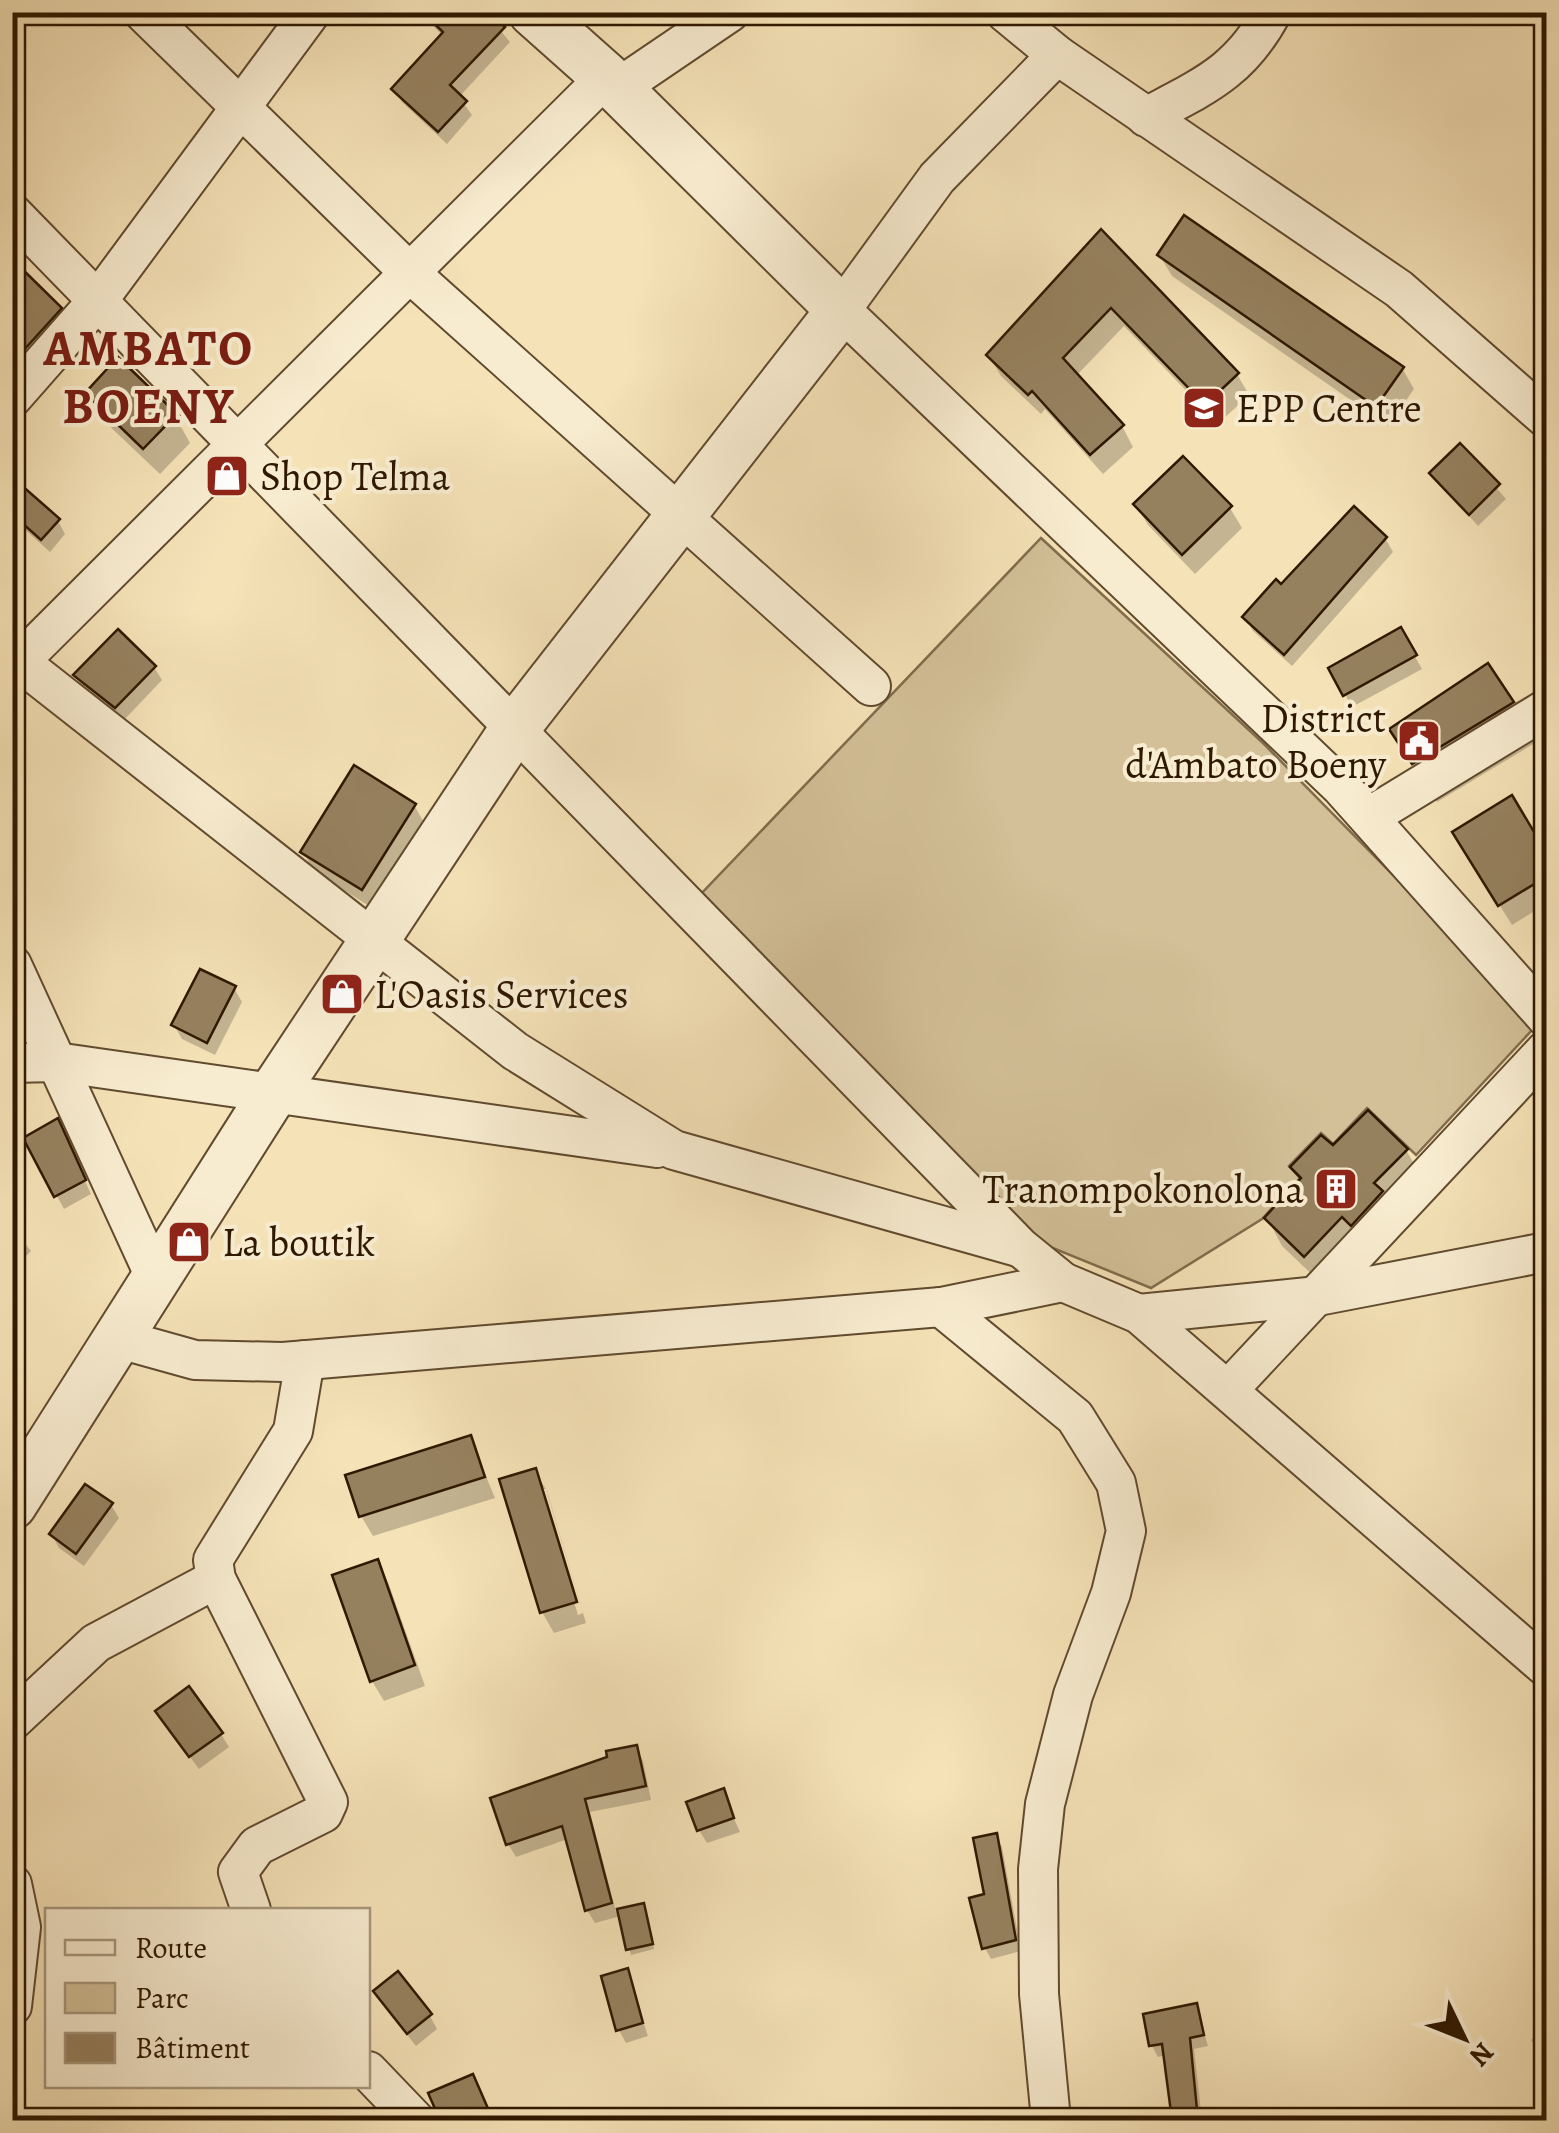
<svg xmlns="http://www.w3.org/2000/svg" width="1559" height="2133" viewBox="0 0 1559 2133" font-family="Alegreya,serif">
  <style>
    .green { fill: #d3c098; stroke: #816c4c; stroke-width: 2.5 }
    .shadow { fill: #0003; fill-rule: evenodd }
    .building { fill: #96815f; stroke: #2f1800; stroke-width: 2.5 }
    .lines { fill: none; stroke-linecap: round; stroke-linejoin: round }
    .minor-casing { stroke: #604a2e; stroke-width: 42 }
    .tertiary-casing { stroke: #604a2e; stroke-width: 52 }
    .minor { stroke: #f8ecd0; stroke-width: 38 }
    .tertiary { stroke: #f8ecd0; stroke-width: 48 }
    .labels { text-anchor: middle; stroke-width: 8; stroke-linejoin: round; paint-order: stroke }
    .poi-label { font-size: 40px; fill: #2f1800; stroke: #f8ecd0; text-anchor: start }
    .district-label { font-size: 50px; font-weight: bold; letter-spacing: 2.5px; fill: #7a1f14; stroke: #f8ecd0 }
  </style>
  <rect width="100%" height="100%" fill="#f5e2b7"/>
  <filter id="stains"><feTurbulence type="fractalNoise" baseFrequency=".002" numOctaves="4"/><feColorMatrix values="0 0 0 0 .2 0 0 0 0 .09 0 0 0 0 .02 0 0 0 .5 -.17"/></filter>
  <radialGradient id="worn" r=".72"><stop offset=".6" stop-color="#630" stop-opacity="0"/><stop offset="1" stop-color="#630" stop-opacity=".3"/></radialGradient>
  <!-- green -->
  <polygon class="green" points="1041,538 1263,743 1402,884 1532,1030 1416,1155 1367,1108 1333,1144 1321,1133 1289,1166 1300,1178 1262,1219 1151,1288 1038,1242 700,895"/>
  <!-- shadow -->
  <g class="shadow">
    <polygon points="419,12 485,12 510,42 459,97 472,115 447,144 402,102 394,89 443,36"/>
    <polygon points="1101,233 1237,374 1249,395 1218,424 1124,326 1076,376 1122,426 1133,447 1103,474 1045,409 1041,414 1001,376 989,356"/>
    <polygon points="1160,256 1402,368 1414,389 1388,426 1172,276"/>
    <polygon points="60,309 67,322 32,363 12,344"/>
    <polygon points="88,393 175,416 190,443 160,474 103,420"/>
    <polygon points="1460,446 1506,499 1478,526 1432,474"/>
    <polygon points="1183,459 1230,508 1242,528 1195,574 1148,525 1136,505"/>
    <polygon points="12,488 58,521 65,534 50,552 12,518"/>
    <polygon points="1385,538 1393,552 1292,666 1253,631 1245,617 1281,588"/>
    <polygon points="1400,630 1422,669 1352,707 1331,669"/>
    <polygon points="1487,666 1535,743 1437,802 1392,730"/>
    <polygon points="154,667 162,680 124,720 84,689 76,676"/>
    <polygon points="1511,798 1546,857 1546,904 1512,925 1467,853"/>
    <polygon points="414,805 426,826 374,909 315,872 303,852"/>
    <polygon points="234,988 242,1002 215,1055 182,1039 174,1025"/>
    <polygon points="64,1135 91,1194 64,1209 26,1139"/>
    <polygon points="1333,1149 1406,1150 1422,1177 1321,1283 1282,1246 1267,1218 1301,1182 1293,1168"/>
    <polygon points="12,1227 31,1251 13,1270 12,1269"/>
    <polygon points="470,1438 495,1498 373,1536 361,1516"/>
    <path d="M535,1471L547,1491L586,1623L554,1633L542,1612L502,1481ZM540,1489H546L583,1613L578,1615Z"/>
    <polygon points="111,1505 119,1518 84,1566 59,1548 52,1535"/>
    <polygon points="377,1562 388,1582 425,1686 384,1701 372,1681"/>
    <polygon points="166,1725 221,1734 229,1747 199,1769"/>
    <polygon points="636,1747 643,1761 651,1800 590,1812 616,1912 642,1906 646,1912 654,1949 631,1955 621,1916 595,1923 587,1910 568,1839 516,1857 508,1844"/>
    <polygon points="722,1792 740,1832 707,1843 699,1830"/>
    <polygon points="1546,1793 1546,1813 1540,1801"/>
    <polygon points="996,1836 1002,1847 1021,1951 991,1959 985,1948 987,1896"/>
    <polygon points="626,1971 648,2036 626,2043 619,2030"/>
    <polygon points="384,2005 430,2016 437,2029 416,2046"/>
    <polygon points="1196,2006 1208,2046 1194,2049 1202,2120 1173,2120 1166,2055 1158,2057 1152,2046"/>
    <polygon points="1546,2026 1546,2062 1531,2040"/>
  </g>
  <!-- building -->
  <g class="building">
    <polygon points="422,12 488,12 505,27 450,85 467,101 438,132 391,89 443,32"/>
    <polygon points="1184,215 1404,367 1376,407 1157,255"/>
    <polygon points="1101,229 1239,373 1205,405 1111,308 1063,358 1124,425 1090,455 1032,391 1028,395 986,355"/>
    <polygon points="12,259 62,308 12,363"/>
    <polygon points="118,357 177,414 143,449 85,393"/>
    <polygon points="1460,443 1500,484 1469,515 1429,473"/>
    <polygon points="1183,456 1232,506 1182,555 1133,504"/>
    <polygon points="12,477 60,519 41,540 12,514"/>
    <polygon points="1354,506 1387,537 1284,655 1242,617 1276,579 1281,584"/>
    <polygon points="1401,627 1417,655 1343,696 1328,668"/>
    <polygon points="118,629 156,666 115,708 73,675"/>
    <polygon points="1488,663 1514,702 1412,764 1389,729"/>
    <polygon points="354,765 416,804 362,890 300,852"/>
    <polygon points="1512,795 1546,852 1546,877 1498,906 1452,832"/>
    <polygon points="200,969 236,986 207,1043 171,1025"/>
    <polygon points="1368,1110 1408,1149 1374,1183 1383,1191 1351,1226 1342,1217 1304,1257 1264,1218 1301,1178 1290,1167 1321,1135 1333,1145"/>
    <polygon points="58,1118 86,1180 54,1197 23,1138"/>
    <polygon points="471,1435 485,1477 359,1517 345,1475"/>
    <polygon points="536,1468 577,1602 540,1613 499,1479"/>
    <polygon points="85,1484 113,1503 76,1554 49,1534"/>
    <polygon points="378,1559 415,1665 370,1682 332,1575"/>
    <polygon points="189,1686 223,1733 189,1757 155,1711"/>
    <polygon points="637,1745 646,1786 585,1799 612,1903 585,1911 562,1826 506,1845 490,1798 607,1757 606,1751"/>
    <polygon points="724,1788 734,1818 697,1831 686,1802"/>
    <polygon points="997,1833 1016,1940 982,1949 969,1898 984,1894 973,1838"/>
    <polygon points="644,1903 653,1944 626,1950 617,1909"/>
    <polygon points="628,1968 643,2023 616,2031 601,1976"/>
    <polygon points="398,1971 432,2014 407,2034 373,1991"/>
    <polygon points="1197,2003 1204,2035 1190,2038 1198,2120 1172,2120 1162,2044 1149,2046 1143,2014"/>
    <polygon points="473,2074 493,2120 440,2120 428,2093"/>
  </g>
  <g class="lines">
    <defs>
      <g id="minor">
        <polyline points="143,12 411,274 871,686"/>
        <polyline points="1005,12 1057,55 937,178 841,310 1341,787 1546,1017"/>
        <polyline points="1057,55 1399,289 1546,418"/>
        <polyline points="618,88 730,12"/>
        <path d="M1146,117C1204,86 1240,72 1272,12"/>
        <polyline points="12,213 1020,1247 1063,1282 1139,1314 1546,1667"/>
        <polyline points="12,398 99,299 311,12"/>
        <polyline points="12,656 515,1051 674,1150 1018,1247"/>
        <polyline points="12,669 606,77"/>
        <polyline points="1369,817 1546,709"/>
        <polyline points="12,965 157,1281"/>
        <polyline points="12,1063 56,1062 657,1148"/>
        <polyline points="941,1307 1075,1417 1116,1483 1126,1531 1111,1593 1073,1695 1045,1804 1038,1869 1039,1994 1051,2120"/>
        <polyline points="1139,1314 1318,1296 1546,1252"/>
        <polyline points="116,1338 195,1360 283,1362 941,1307 1063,1282"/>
        <polyline points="1228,1390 1546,1050"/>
        <polyline points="12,1721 96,1643 216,1579"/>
        <polyline points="12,1884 21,1927 12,2006"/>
        <polyline points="251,1910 238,1872 257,1846 323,1813 328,1802 216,1579 213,1560 293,1431 305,1360"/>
        <polyline points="368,2071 415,2120"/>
      </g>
      <polyline id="tertiary" points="12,1505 274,1092 515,728 841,310 606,77 533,12"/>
    </defs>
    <!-- minor casing -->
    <use href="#minor" class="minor-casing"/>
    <!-- tertiary casing -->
    <use href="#tertiary" class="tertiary-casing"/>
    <!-- minor -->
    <use href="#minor" class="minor"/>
    <!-- tertiary -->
    <use href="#tertiary" class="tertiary"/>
  </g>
  <!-- icons -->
  <defs>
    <symbol id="school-square" viewBox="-11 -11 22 22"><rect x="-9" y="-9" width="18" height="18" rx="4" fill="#8f2418" stroke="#f8ecd0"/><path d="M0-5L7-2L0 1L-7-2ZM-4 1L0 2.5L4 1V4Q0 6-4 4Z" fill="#fff"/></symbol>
    <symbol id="shop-square" viewBox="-11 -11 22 22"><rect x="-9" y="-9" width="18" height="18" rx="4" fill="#8f2418" stroke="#f8ecd0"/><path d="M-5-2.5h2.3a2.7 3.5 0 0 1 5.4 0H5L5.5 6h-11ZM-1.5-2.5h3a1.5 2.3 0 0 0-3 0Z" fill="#fff"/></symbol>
    <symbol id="civic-square" viewBox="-11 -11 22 22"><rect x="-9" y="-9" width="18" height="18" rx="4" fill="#8f2418" stroke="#f8ecd0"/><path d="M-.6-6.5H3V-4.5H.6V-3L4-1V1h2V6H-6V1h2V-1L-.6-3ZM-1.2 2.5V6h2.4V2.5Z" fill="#fff"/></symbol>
    <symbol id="building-square" viewBox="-11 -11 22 22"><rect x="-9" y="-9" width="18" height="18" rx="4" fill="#8f2418" stroke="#f8ecd0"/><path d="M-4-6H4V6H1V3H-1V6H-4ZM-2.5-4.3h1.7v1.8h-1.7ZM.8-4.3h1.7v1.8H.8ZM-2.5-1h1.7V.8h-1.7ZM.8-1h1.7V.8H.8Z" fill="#fff"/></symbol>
  </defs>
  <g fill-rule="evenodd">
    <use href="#school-square" x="1179" y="383" width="50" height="50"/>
    <use href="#shop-square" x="202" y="451" width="50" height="50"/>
    <use href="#civic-square" x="1394" y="716" width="50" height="50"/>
    <use href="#shop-square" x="317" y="969" width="50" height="50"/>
    <use href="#building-square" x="1311" y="1164" width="50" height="50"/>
    <use href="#shop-square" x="164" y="1217" width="50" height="50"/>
  </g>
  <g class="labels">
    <!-- poi labels -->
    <g class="poi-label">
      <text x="1236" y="422">EPP Centre</text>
      <text x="260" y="490">Shop Telma</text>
      <text x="1386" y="732" text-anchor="end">District<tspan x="1386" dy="46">d'Ambato Boeny</tspan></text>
      <text x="374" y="1008">L'Oasis Services</text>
      <text x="1304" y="1203" text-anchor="end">Tranompokonolona</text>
      <text x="222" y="1256">La boutik</text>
    </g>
    <!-- district labels -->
    <g class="district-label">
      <text x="149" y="365">AMBATO<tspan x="149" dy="58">BOENY</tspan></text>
    </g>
  </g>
  <!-- margin -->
  <rect width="1559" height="2133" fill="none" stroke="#f5e2b7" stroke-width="50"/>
  <rect x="15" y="15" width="1529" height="2103" fill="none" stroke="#2f1800" stroke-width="5"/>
  <rect x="25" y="25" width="1509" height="2083" fill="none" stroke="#2f1800" stroke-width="2.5"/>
  <!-- legend -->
  <rect x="45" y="1908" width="325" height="180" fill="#f8ecd0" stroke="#a8977d" stroke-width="2.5"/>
  <rect x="65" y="1940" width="50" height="15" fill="#f8ecd0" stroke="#a8977d" stroke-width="2.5"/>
  <text x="135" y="1958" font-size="30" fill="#2f1800">Route</text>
  <rect x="65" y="1983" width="50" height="30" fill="#d3c098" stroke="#a8977d" stroke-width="2.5"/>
  <text x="135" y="2008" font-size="30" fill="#2f1800">Parc</text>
  <rect x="65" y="2033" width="50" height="30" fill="#96815f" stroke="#a8977d" stroke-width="2.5"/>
  <text x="135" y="2058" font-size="30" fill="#2f1800">Bâtiment</text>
  <!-- north arrow -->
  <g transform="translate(1464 2038) rotate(133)" stroke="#f8ecd0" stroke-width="8" paint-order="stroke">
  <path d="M0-8L18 38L0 25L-18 38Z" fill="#2f1800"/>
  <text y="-15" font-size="28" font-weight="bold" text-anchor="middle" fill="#2f1800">N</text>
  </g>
  <rect width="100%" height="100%" filter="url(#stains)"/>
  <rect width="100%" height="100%" fill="url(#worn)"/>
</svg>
